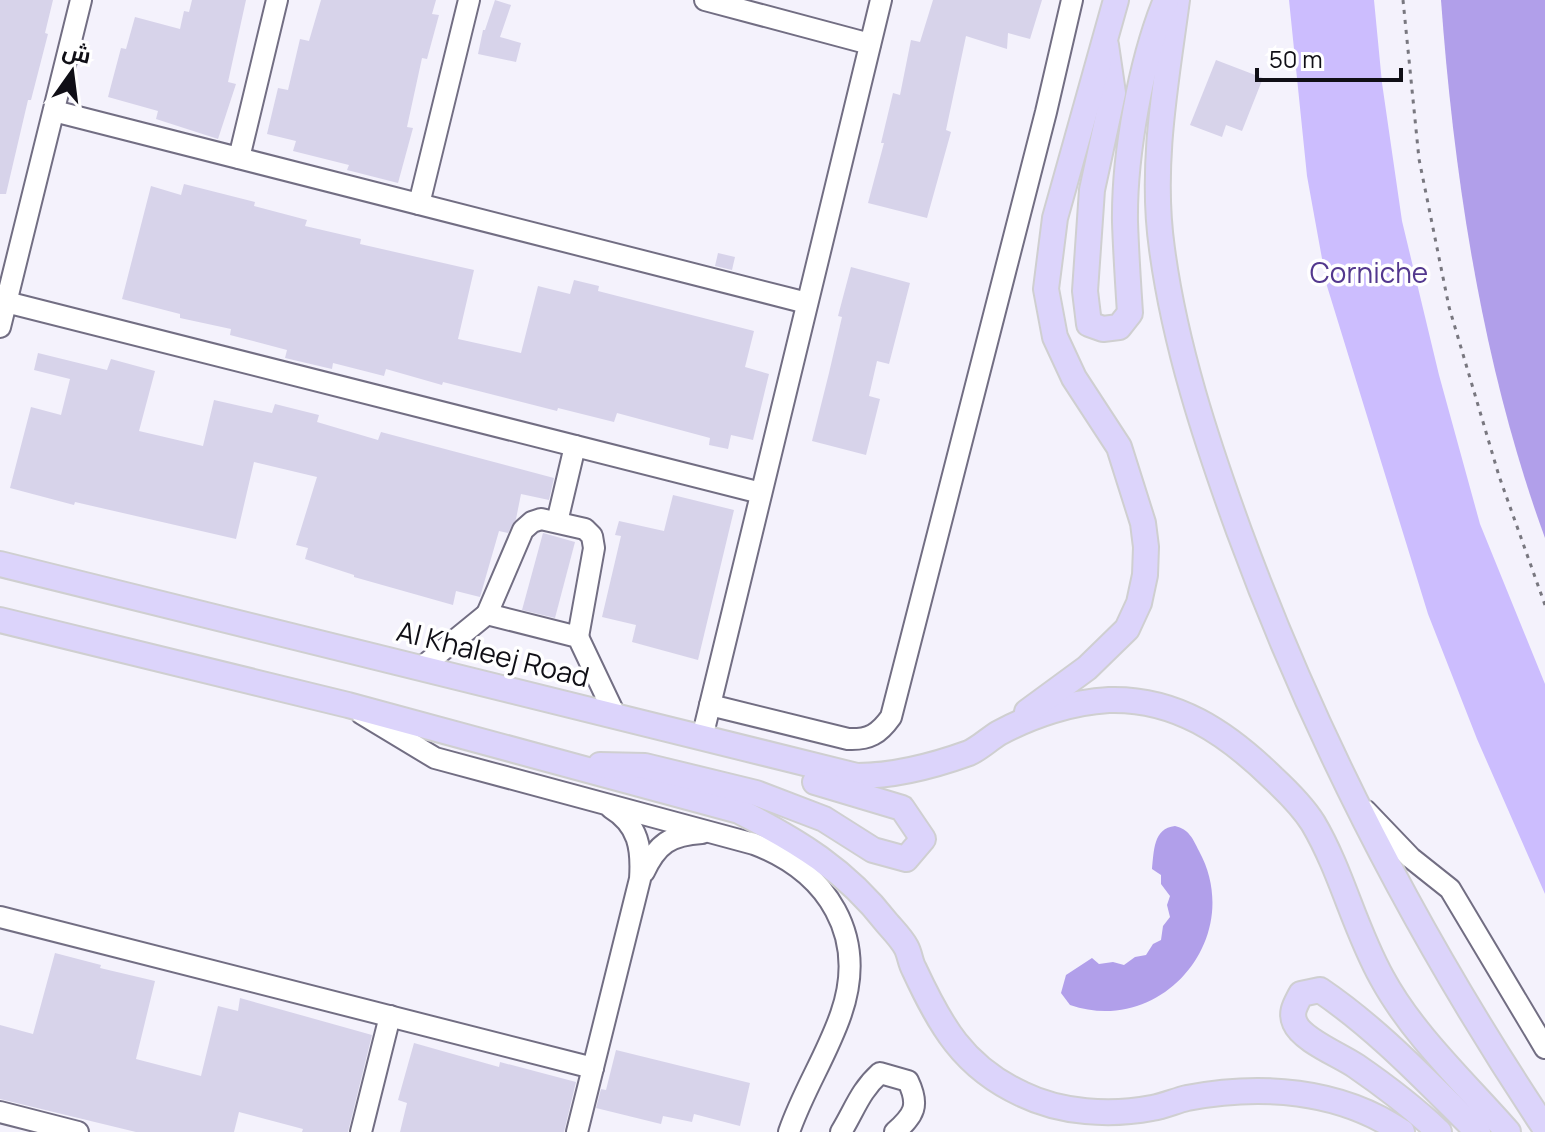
<svg xmlns="http://www.w3.org/2000/svg" width="1545" height="1132" viewBox="0 0 1545 1132" font-family="Manrope,Cairo,sans-serif">
  <style>
    .green { fill: #ccbdfe }
    .water { fill: #b19fea }
    .building { fill: #d7d3ea }
    .lines { fill: none; stroke-linecap: round; stroke-linejoin: round }
    .minor-casing { stroke: #726e83; stroke-width: 24 }
    .major-casing { stroke: #cfcfd0; stroke-width: 28 }
    .path { stroke: #78777f; stroke-width: 3; stroke-dasharray: 4 6; stroke-linecap: butt }
    .minor { stroke: #fff; stroke-width: 20 }
    .major { stroke: #dcd4fb; stroke-width: 24 }
    .labels { text-anchor: middle; stroke-width: 7; stroke-linejoin: round; paint-order: stroke }
    .park-label { font-size: 28px; fill: #53388e; stroke: #fff }
    .street-label { font-size: 28px; fill: #100f16; stroke: #fff }
  </style>
  <rect width="100%" height="100%" fill="#f4f2fc"/>
  <!-- green -->
  <polygon class="green" points="1289,0 1374,0 1382,83 1402,221 1439,375 1480,524 1545,684 1545,894 1477,739 1428,614 1327,286 1307,176"/>
  <!-- water -->
  <g class="water">
    <path d="M1441,0H1545V538C1483,369 1454,179 1441,0Z"/>
    <path d="M1175,826C1189,829 1193,839 1199,851C1246,937 1162,1037 1070,1005L1061,993L1066,975L1092,958L1099,964L1113,962L1124,965L1135,957L1146,955L1153,944L1161,940L1163,926L1170,917L1167,905L1170,896L1161,884V875L1152,869C1154,852 1153,828 1175,826Z"/>
  </g>
  <!-- building -->
  <g class="building">
    <polygon points="0,0 53,0 45,33 48,34 31,100 28,100 6,194 0,194"/>
    <polygon points="192,0 246,0 228,82 236,84 218,139 156,119 158,111 108,97 121,48 126,49 135,17 180,29 184,11 189,12"/>
    <polygon points="321,0 436,0 432,14 439,15 427,59 422,58 407,127 413,128 398,183 347,170 349,165 293,151 296,141 267,134 278,88 288,90 300,39 309,41"/>
    <polygon points="495,0 511,5 500,37 521,43 516,62 478,54 483,30 485,30"/>
    <polygon points="933,0 1042,0 1030,39 1008,33 1007,49 966,36 946,130 951,132 927,218 868,203 884,143 881,143 893,93 900,95 911,40 920,42"/>
    <polygon points="1216,60 1263,78 1242,131 1226,125 1222,137 1190,125"/>
    <polygon points="184,184 255,202 254,206 307,220 305,226 361,239 360,244 474,270 458,339 521,353 538,286 570,294 574,280 599,286 598,291 754,331 745,367 769,374 753,440 731,435 728,449 709,445 710,438 617,413 614,422 558,408 557,411 443,382 442,385 386,369 384,376 333,363 332,369 285,358 287,350 230,335 231,329 180,318 180,314 122,299 151,186 181,195"/>
    <polygon points="718,253 735,257 732,270 715,266"/>
    <polygon points="851,267 910,283 889,364 877,361 869,396 880,399 866,455 812,441 829,373 842,317 838,316"/>
    <polygon points="38,353 107,370 111,359 155,371 139,431 203,446 214,400 272,413 275,404 319,415 317,422 378,440 381,432 554,478 549,500 521,494 516,519 508,533 499,531 480,597 456,591 453,605 354,577 354,575 305,559 308,548 296,545 317,477 254,462 236,539 75,502 74,505 10,488 31,407 61,415 70,379 34,370"/>
    <polygon points="673,495 734,510 698,660 632,642 636,625 602,617 621,536 615,535 619,521 664,531"/>
    <polygon points="543,533 575,542 555,618 522,610"/>
    <polygon points="55,953 101,965 100,968 155,981 136,1059 201,1076 218,1006 238,1011 240,998 372,1035 348,1132 302,1132 303,1129 239,1112 234,1132 136,1132 0,1099 0,1025 33,1034"/>
    <polygon points="414,1043 499,1067 500,1062 576,1082 564,1132 400,1132 407,1103 398,1100"/>
    <polygon points="616,1050 750,1083 740,1126 694,1114 692,1122 663,1116 661,1124 596,1108 601,1089 606,1090"/>
  </g>
  <g class="lines">
    <defs>
      <g id="minor">
        <polyline points="705,0 870,44"/>
        <polyline points="54,111 807,303"/>
        <polyline points="239,158 277,0"/>
        <polyline points="419,204 469,0"/>
        <polyline points="6,302 761,493"/>
        <polyline points="0,327 81,0"/>
        <polyline points="557,522 575,446"/>
        <polyline points="487,614 523,530 532,522 541,519 585,529 592,536 594,548 578,637"/>
        <polyline points="422,667 487,614 578,637 616,717"/>
        <path d="M710,705L848,739C869,740 879,734 891,717L1046,112L1072,0"/>
        <path d="M362,714L435,758L754,844C828,872 868,936 841,1014C827,1055 803,1091 789,1132"/>
        <polyline points="702,738 881,0"/>
        <polyline points="1366,811 1411,858 1450,889 1545,1048"/>
        <path d="M644,872C657,844 670,835 702,833"/>
        <polyline points="0,917 593,1068"/>
        <polyline points="0,1112 78,1132"/>
        <polyline points="361,1132 390,1016"/>
        <path d="M577,1132L640,879C642,849 639,825 611,808"/>
        <path d="M841,1132C855,1109 860,1091 880,1073L908,1081C920,1106 914,1115 895,1132"/>
      </g>
      <g id="major">
        <path d="M1177,0C1166,82 1150,166 1162,249C1175,346 1206,440 1239,531C1316,741 1421,942 1545,1128"/>
        <path d="M1106,45L1113,93L1092,190L1085,291L1089,324L1103,329L1119,327L1130,313C1128,283 1126,252 1125,222C1124,155 1141,61 1166,0"/>
        <path d="M0,564L857,776C895,776 933,766 969,753C980,748 989,739 999,733C1032,715 1072,702 1109,700C1176,698 1227,733 1273,778C1287,791 1303,807 1313,823C1342,872 1354,928 1382,978C1413,1035 1465,1083 1508,1132"/>
        <path d="M0,620L348,705L739,811C798,841 846,870 887,923C893,930 901,938 906,947C910,954 910,962 914,969C940,1025 963,1067 1022,1094C1061,1113 1110,1116 1152,1108C1164,1106 1175,1101 1187,1098C1260,1084 1339,1089 1402,1132"/>
        <polyline points="1027,712 1087,668 1127,629 1139,603 1145,575 1146,547 1143,523 1119,447 1074,378 1055,337 1046,289 1055,218 1116,0"/>
        <polyline points="600,765 645,766 756,793 824,819 873,850 906,859 923,839 902,808 815,782"/>
        <path d="M1439,1132C1414,1108 1385,1086 1356,1066C1340,1055 1302,1040 1295,1023C1290,1012 1296,1004 1301,994L1320,990C1379,1030 1427,1082 1478,1132"/>
      </g>
    </defs>
    <!-- minor casing -->
    <use href="#minor" class="minor-casing"/>
    <!-- major casing -->
    <use href="#major" class="major-casing"/>
    <!-- path -->
    <polyline class="path" points="1403,0 1419,159 1449,307 1499,476 1545,605"/>
    <!-- minor -->
    <use href="#minor" class="minor"/>
    <!-- major -->
    <use href="#major" class="major"/>
  </g>
  <g class="labels">
    <!-- park labels -->
    <g class="park-label">
      <text x="1369" y="283">Corniche</text>
    </g>
    <!-- street labels -->
    <g class="street-label">
      <text transform="translate(493 654) rotate(14)" y="10">Al Khaleej Road</text>
    </g>
  </g>
  <!-- north arrow -->
  <g transform="translate(72 72) rotate(14)" stroke="#ffffff" stroke-width="6" paint-order="stroke">
  <path d="M0-6L14 30L0 20L-14 30Z" fill="#100f16"/>
  <text y="-12" font-size="22" font-weight="bold" text-anchor="middle" fill="#100f16">ش</text>
  </g>
  <!-- scale -->
  <path d="M1257 68v12h144v-12" fill="none" stroke="#100f16" stroke-width="4"/>
  <text x="1269" y="68" font-size="24" fill="#100f16" stroke="#ffffff" stroke-width="6" paint-order="stroke">50 m</text>
</svg>
